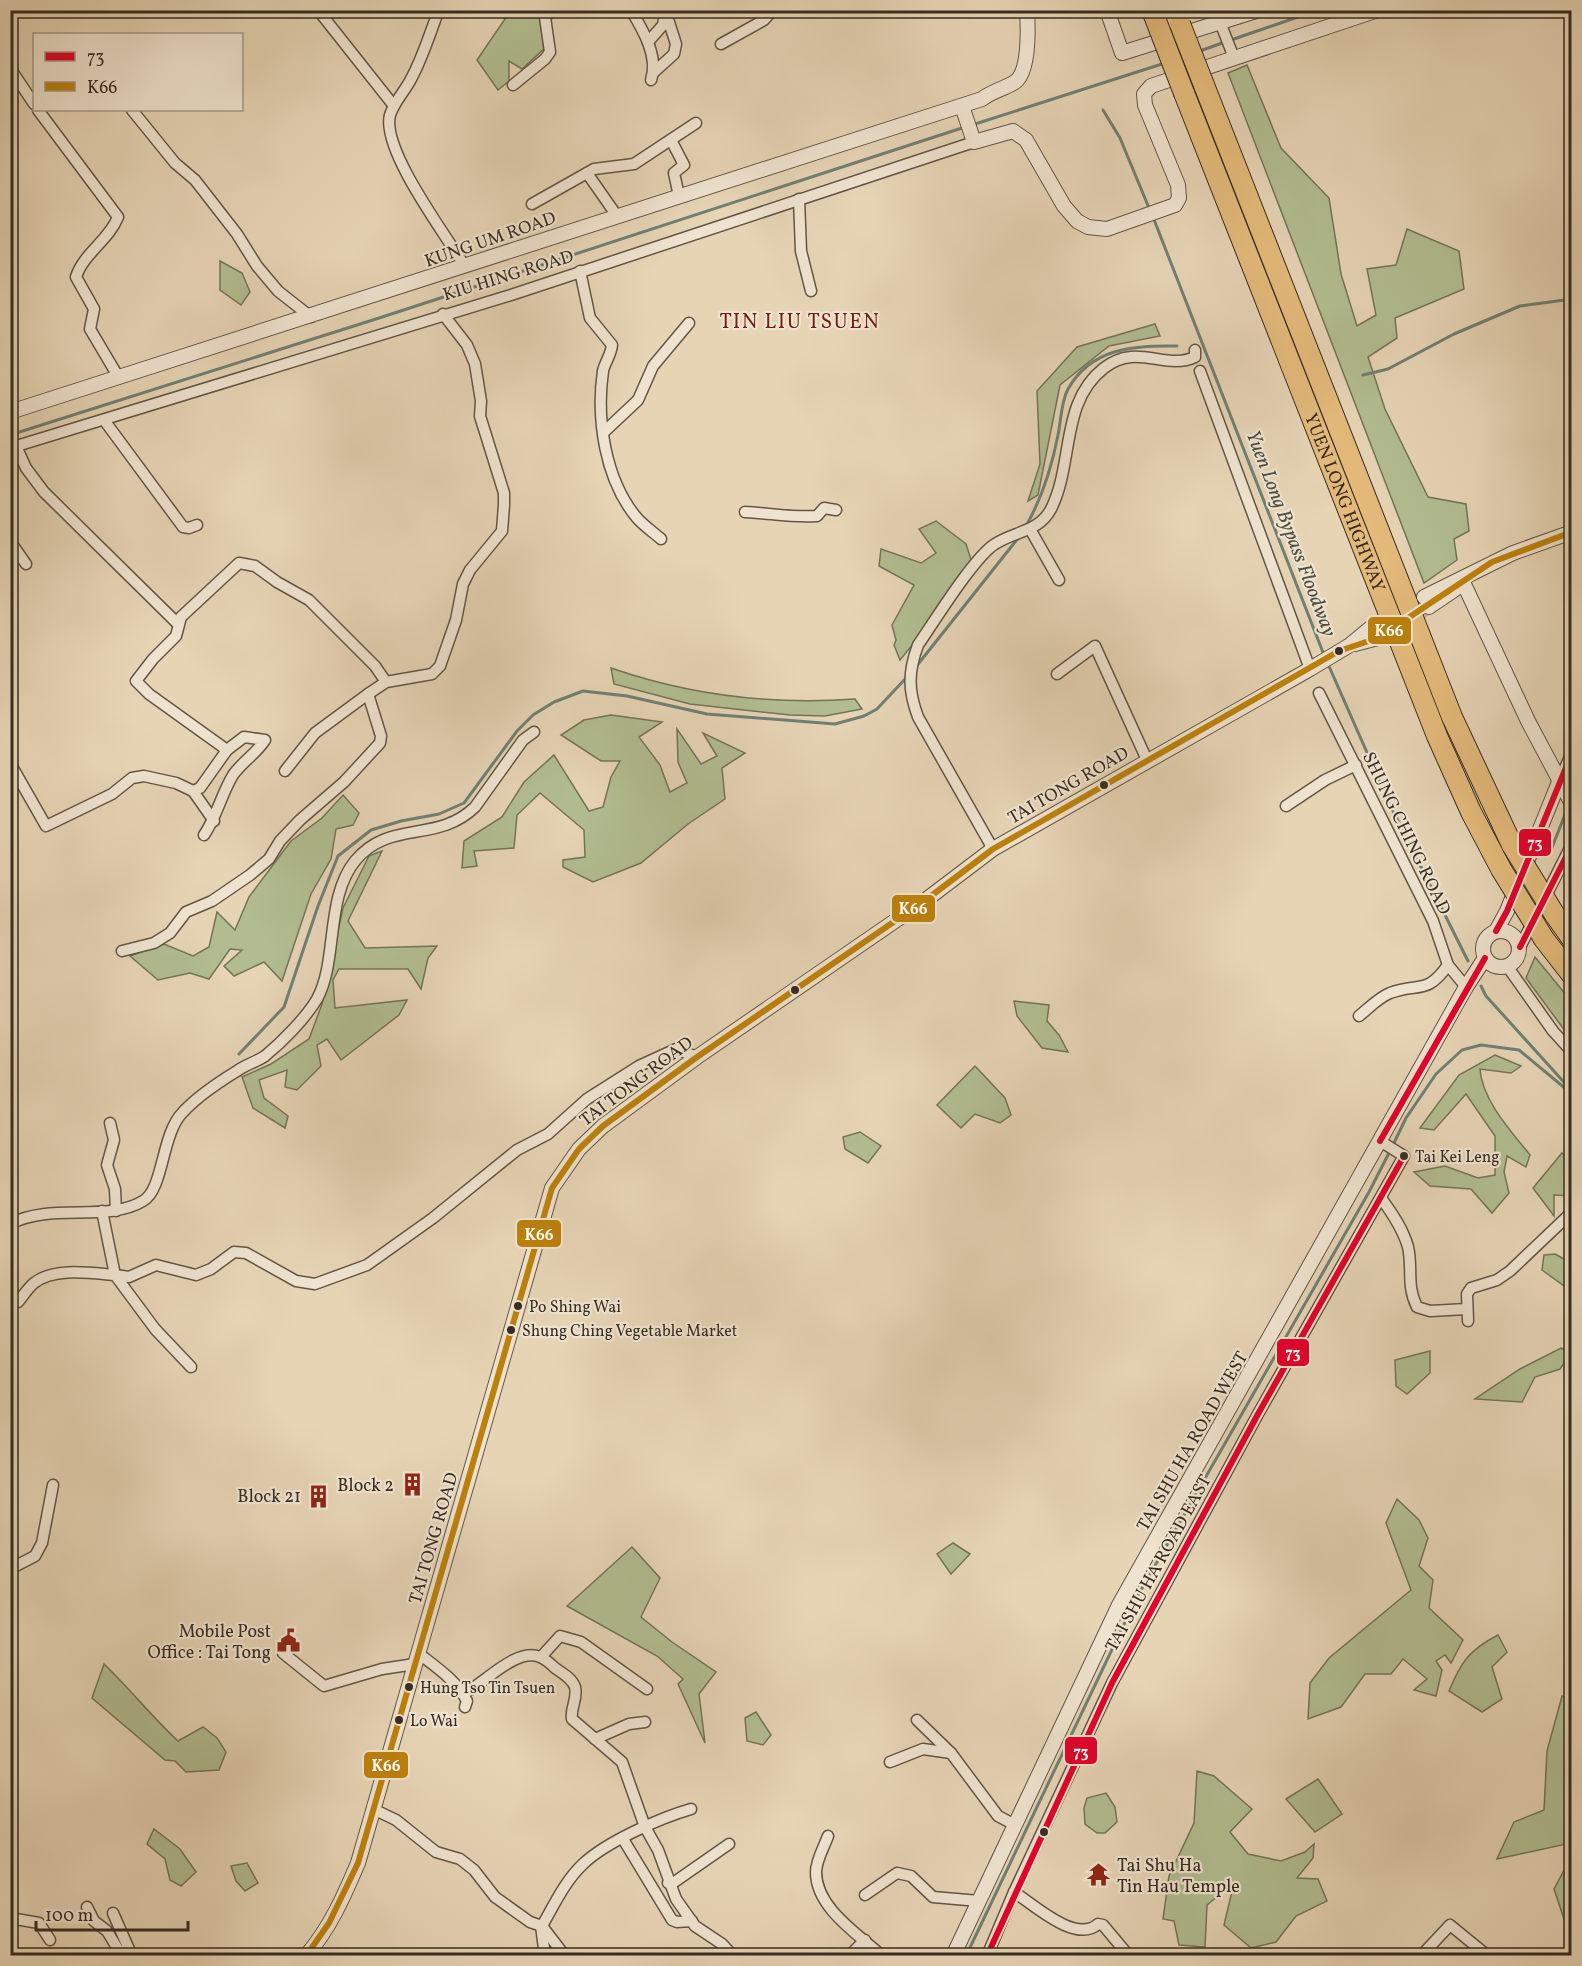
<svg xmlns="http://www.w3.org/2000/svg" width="1582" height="1966" viewBox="0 0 1582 1966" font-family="Vollkorn,serif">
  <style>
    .green { fill: #b1bd91; stroke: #74745a; stroke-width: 1.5 }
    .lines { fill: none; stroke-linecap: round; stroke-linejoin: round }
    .stream { stroke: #708074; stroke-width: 3 }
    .tertiary-tunnel { stroke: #c3b298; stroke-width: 14; stroke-dasharray: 14 7; stroke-linecap: butt }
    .minor-casing { stroke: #625647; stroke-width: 13 }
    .tertiary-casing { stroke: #625647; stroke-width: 16 }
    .motorway-casing { stroke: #362c22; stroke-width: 22 }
    .minor { stroke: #efe3cf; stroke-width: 10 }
    .tertiary { stroke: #efe3cf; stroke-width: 14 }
    .motorway { stroke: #e3ba7a; stroke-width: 20 }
    .motorway-bridge-casing { stroke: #362c22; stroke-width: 22; stroke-linecap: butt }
    .motorway-bridge { stroke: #e3ba7a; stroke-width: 20 }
    .bus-1-casing { stroke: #efe3cf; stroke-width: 10 }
    .bus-2-casing { stroke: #efe3cf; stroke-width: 10 }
    .bus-1 { stroke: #e4002b; stroke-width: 6 }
    .bus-2 { stroke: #bd810a; stroke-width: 6 }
    .bus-dot { fill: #362c22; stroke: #efe3cf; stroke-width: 2 }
    .labels { text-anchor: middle; stroke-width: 4.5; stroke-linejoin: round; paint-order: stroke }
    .bus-label { font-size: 16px; fill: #362c22; stroke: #efe3cf; text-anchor: start }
    .street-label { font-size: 18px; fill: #362c22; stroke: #efe3cf }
    .poi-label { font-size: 18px; fill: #362c22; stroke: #efe3cf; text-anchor: end }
    .water-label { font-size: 20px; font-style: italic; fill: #4e4f44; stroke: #efe3cf }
    .quarter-label { font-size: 21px; letter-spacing: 1.5px; fill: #7a1f14; stroke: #efe3cf }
    .line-badge { stroke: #efe3cf; stroke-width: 2 }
    .badge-label { font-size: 16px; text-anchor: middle; font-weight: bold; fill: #fff }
  </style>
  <rect width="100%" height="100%" fill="#e6d4b5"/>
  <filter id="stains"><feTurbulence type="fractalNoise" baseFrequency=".00333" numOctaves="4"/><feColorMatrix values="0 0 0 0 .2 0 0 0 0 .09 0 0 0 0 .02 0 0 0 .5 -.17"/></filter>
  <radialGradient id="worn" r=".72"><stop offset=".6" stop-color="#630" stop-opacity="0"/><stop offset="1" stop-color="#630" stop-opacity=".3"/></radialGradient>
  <!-- green -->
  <g class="green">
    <polygon points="494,11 541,11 539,14 546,47 522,69 509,61 509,81 498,90 477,60 505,19"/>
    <polygon points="1247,65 1281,148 1329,198 1341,274 1357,326 1376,315 1367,269 1396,265 1407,229 1459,251 1464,289 1395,318 1397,338 1368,357 1385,409 1428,497 1466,504 1469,531 1454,539 1457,560 1424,583 1228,73"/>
    <polygon points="220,261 242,273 250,292 241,305 220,290"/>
    <polygon points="1155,324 1160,336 1109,346 1060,385 1038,495 1028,501 1040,464 1037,391 1077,347"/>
    <polygon points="936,521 966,544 974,569 900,660 894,645 896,640 892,625 914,585 879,566 881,549 921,563 936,553 919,529"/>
    <path d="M611,668C689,695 773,705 855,699L862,709L825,716L790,715L690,704L614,684Z"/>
    <polygon points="611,715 662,722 639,737 660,765 670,792 687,783 678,762 677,729 701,764 717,756 703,733 745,753 722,768 725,799 688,824 641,863 593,882 563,867 563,860 585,857 584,830 540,793 517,815 514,848 474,851 477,866 462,868 464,841 502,817 524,782 554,755 589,811 603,807 611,777 620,761 601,761 561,735 584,720"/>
    <polygon points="343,795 359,813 353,825 336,829 331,859 311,894 282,981 264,962 234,976 224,966 242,950 230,949 209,979 190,973 158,980 130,956 164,944 193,956 209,947 217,912 235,930 249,897 291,841 322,818"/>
    <polygon points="382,851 348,921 365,948 437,946 428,958 421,989 408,969 339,969 333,980 335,1008 407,1000 399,1015 341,1060 327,1039 317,1045 321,1066 297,1090 285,1087 287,1070 259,1080 264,1098 288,1116 285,1128 253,1108 242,1077 271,1064 309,1039 322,1004 343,908 369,856"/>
    <polygon points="1535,957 1571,1001 1571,1039 1526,978"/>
    <polygon points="1014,1001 1049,1005 1047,1021 1059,1035 1068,1052 1042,1048 1017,1016"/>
    <path d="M1495,1055L1521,1066L1511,1073L1480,1069C1482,1100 1511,1131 1530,1155L1526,1167L1507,1156L1504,1172L1509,1193L1492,1213L1471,1189L1430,1186L1414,1172L1445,1166L1478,1178L1495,1175V1136L1466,1094L1434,1130L1420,1128L1459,1075Z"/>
    <polygon points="975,1066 1005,1098 1011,1115 1000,1123 975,1114 961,1128 937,1105"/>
    <polygon points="860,1132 881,1146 868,1163 845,1149 843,1137"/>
    <polygon points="1562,1153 1571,1163 1571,1196 1554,1195 1554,1216 1533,1188"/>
    <polygon points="1555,1254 1571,1263 1571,1291 1542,1270 1544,1255"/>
    <polygon points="1561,1348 1571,1353 1560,1369 1535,1377 1522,1402 1475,1399 1520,1369"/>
    <polygon points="1430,1351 1430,1373 1407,1394 1396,1386 1395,1360"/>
    <polygon points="1397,1499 1419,1520 1428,1538 1419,1566 1433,1580 1429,1608 1463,1640 1451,1663 1445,1655 1436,1661 1442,1670 1436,1696 1414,1690 1427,1679 1403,1659 1391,1674 1365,1674 1341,1707 1308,1719 1310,1683 1329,1658 1411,1590 1386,1523"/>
    <polygon points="953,1543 970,1554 951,1574 937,1554"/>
    <polygon points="632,1547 660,1578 641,1617 672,1642 716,1672 699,1694 705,1743 678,1684 683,1679 657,1656 567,1606"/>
    <path d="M1498,1635L1507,1652L1492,1667L1502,1699L1482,1712L1449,1691C1461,1662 1469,1650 1498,1635Z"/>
    <path d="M104,1664C130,1689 152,1717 178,1741L203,1727L217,1738L226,1752L219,1770L186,1772L175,1761L165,1760L92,1698Z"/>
    <polygon points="1562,1696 1571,1699 1571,1843 1497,1859 1514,1822 1544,1810 1547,1751"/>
    <polygon points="756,1712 771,1735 763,1745 747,1741 745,1718"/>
    <polygon points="1197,1771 1214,1776 1252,1809 1230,1832 1248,1854 1281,1861 1305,1852 1314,1844 1313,1858 1297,1878 1318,1879 1327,1901 1296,1916 1276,1942 1251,1948 1224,1925 1234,1883 1207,1905 1205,1947 1179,1945 1174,1921 1163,1919 1169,1876 1194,1823"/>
    <polygon points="1318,1779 1342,1814 1315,1832 1286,1799"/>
    <polygon points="1106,1793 1115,1807 1117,1822 1105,1833 1097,1833 1085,1824 1084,1808 1087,1798"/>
    <polygon points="154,1829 180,1849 196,1872 181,1886 170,1880 165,1859 147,1844"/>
    <polygon points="1571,1857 1571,1927 1564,1919 1554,1889"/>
    <polygon points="247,1863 258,1883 245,1891 236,1881 231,1866"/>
  </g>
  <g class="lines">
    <!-- stream -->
    <g class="stream">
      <polyline points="1231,40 1318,10"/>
      <polyline points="1197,52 1225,42"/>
      <polyline points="1103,110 1120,138 1149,208"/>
      <polyline points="972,125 1165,63"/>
      <polyline points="1153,217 1324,655"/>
      <polyline points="1363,375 1388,369 1454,334 1520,306 1572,299"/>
      <polyline points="10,435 376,319 965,127"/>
      <path d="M1026,526C1042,498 1052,466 1058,435C1061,421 1061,402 1068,389C1091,348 1134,345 1177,346"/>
      <polyline points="1328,664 1391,807 1468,961"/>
      <polyline points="915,668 1019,537"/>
      <polyline points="1551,850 1568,807"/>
      <polyline points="1481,986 1486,996 1572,1091"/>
      <polyline points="239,1054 284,1007 318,906 338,856 371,830 401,821 439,814 464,803 517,731 533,715 554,702 583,691 627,696 707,714 835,724 864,716 877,709 907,677"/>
      <polyline points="1393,1145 1406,1118 1436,1074 1462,1050 1481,1045 1519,1050 1572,1094"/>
      <polyline points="966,1956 1137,1597 1369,1192 1390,1151"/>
    </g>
    <!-- tertiary-tunnel -->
    <g class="tertiary-tunnel">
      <polyline points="1373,626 1424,597"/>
      <polyline points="1378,638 1429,607"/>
    </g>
    <defs>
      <g id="minor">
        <polyline points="318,10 394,106"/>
        <path d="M444,10L437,15C429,36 422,59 411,79C405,91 394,102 390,115C381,149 445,234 464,265"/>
        <path d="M631,10C643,30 659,57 651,80"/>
        <polyline points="1220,22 1234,58"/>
        <polyline points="648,42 663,25 665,13"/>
        <polyline points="721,44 764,20 773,10"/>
        <polyline points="10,68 34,104"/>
        <polyline points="654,72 674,54 676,44 667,16"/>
        <polyline points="513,85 545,59 550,52 545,17 553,10"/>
        <path d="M38,110L118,217C109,240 83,254 76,277L94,309L90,329L119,378"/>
        <polyline points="132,110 175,163 195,180 237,234 257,266 278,291 311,317"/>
        <polyline points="671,140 684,165 674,173 679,196"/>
        <polyline points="587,173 617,216"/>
        <polyline points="799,199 801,251 811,291"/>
        <polyline points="532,204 594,169 634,164 696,123"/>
        <path d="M580,271L590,318L612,345C611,355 605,362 603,371C596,419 605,480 637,518C643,525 653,532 661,539"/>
        <polyline points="1200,371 1310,669"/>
        <polyline points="104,420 183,527 189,528 197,525"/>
        <polyline points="604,432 638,400 653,366 689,323"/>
        <polyline points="16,446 26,468 44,492 178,624"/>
        <polyline points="10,448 511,295 974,142"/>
        <path d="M745,512C769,513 793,518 817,516L824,508L836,510"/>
        <polyline points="1030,529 1059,580"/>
        <polyline points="10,541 26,564"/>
        <polyline points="1057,674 1095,646 1147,760"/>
        <polyline points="1319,693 1433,921 1448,965 1466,987"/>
        <polyline points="227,750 149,694 136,681 153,659 176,636 181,617 239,563 255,566 277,582 309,600 375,666 386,682"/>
        <path d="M10,763L46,826L112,794L132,778L144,776L176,783L193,791L200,788L227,750L244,737L265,740C257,753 242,762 233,775C221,795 217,816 204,835"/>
        <polyline points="285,771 315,733 368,694 386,682 432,674 440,666 456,620 463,584 470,570 502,531 504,505 504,493 480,416 481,401 475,364 467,345 443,314"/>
        <polyline points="1559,782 1572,752"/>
        <polyline points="193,791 214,821"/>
        <polyline points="1286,806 1325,780 1356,765"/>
        <path d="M993,849L918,717C908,690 908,672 918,645C934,622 974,557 995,544C1015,531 1039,532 1051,509C1074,463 1060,402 1104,368C1137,342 1165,371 1195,357V350"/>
        <polyline points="1520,947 1572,844"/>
        <polyline points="122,951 154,943 170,933 186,912 212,901 250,875 269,859 280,841 300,820 344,782 380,743 381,736 368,694"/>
        <polyline points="1507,966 1553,1031 1572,1052"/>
        <path d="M1359,1016C1369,1008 1378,998 1390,993C1419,982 1426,996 1448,965"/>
        <polyline points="110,1123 114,1140 107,1165 115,1189 116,1211"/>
        <path d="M1381,1198C1392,1213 1403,1229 1408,1247C1413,1269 1406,1285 1417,1307L1430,1311L1467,1309"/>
        <polyline points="102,1211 115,1275 129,1277 156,1265 196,1275 211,1269 234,1252 246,1253 296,1281 315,1284 367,1265 433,1218 517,1150 548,1134 587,1099 639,1066 676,1049 697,1057"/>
        <path d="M10,1224C52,1202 106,1223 143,1201C164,1189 161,1134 183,1112C197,1097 219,1082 237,1071C245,1065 256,1062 265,1056C282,1042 305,1019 317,999C338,961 325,898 355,861C389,819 437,844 475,807L523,740L534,732"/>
        <path d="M18,1302C23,1296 28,1288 34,1283C54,1267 91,1273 115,1275L155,1329L191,1367"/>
        <polyline points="1468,1321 1467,1294 1471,1288 1497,1280 1510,1271 1572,1212"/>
        <polyline points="10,1569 35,1556 42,1543 53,1485"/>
        <polyline points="283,1653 324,1686 382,1669 415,1664"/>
        <path d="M418,1653C436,1667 456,1680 467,1701L465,1707"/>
        <polyline points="541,1657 560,1636 581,1642 647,1689"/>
        <path d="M463,1694C484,1684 516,1647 540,1657C545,1659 551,1664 555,1668C562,1673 572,1678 575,1687C578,1699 570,1708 572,1719L622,1762L645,1827L658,1850L676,1899L695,1926L722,1944L733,1956"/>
        <polyline points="917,1720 951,1753 998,1816 1015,1825"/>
        <polyline points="595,1739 629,1724 645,1722"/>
        <polyline points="890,1762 923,1749 951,1753"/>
        <polyline points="373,1809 396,1820 436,1852 460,1859 474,1870 495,1897 530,1922 542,1926 565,1956"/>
        <path d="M828,1836C824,1847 816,1861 816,1872C816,1908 858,1934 882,1956"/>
        <polyline points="623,1839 672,1920 677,1922 692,1921"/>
        <polyline points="668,1883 673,1883 729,1844"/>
        <path d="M1014,1892C1034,1905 1076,1944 1098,1924L1103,1925L1129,1956"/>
        <polyline points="865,1895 897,1873 911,1876 933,1897 979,1901"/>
        <polyline points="87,1907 94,1921 107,1931 119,1951 129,1951"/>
        <polyline points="113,1913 132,1956"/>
        <polyline points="10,1918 39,1923 50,1940"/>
        <polyline points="541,1926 545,1956"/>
        <path d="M542,1926C554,1905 565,1881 583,1864C606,1842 660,1818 691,1809"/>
        <polyline points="849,1956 865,1940"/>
        <polyline points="987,1956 1014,1892 1112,1683 1258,1414 1404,1156 1380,1141"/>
        <polyline points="1421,1956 1450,1925 1488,1956"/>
      </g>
      <g id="tertiary">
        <polyline points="1107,10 1122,53 1259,10"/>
        <polyline points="962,106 974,142 1013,131 1026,140 1064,206 1077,221 1088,227 1107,229 1175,205 1179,198 1178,185 1145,105 1144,94 1151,86 1378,10"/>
        <path d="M10,412L982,99C992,91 1004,89 1015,82C1030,72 1028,27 1027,10"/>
        <polyline points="1462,580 1528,721 1572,804"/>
        <polyline points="1424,597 1513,553 1572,532"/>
        <polyline points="1429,607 1457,588 1461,582"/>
        <polyline points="1355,644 1378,638"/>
        <circle cx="1501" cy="949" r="18"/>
        <polyline points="1496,931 1507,911 1559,782"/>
        <path d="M306,1956C330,1928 344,1896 358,1863L552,1188L579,1149L603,1126L697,1057L927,899L993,849L1310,669L1350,645L1373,626"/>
        <polyline points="953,1956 1119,1605 1466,987 1485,958"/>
      </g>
      <g id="motorway">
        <polyline points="1152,10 1160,31"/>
        <polyline points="1204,85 1452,717 1512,845"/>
        <path id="s1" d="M1184,93L1437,736L1471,812L1501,869"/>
        <polyline points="1555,915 1572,939"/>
        <polyline points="1544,939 1572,975"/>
      </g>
    </defs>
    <!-- minor casing -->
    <use href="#minor" class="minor-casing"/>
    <!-- tertiary casing -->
    <use href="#tertiary" class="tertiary-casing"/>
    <!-- motorway casing -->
    <use href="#motorway" class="motorway-casing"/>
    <!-- minor -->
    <use href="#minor" class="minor"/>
    <!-- tertiary -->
    <use href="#tertiary" class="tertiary"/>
    <!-- motorway -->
    <use href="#motorway" class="motorway"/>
    <defs>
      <g id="motorway-bridge">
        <polyline points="1180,24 1204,85"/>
        <polyline points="1160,31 1184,93"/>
        <polyline points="1512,845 1555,915"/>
        <polyline points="1501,869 1544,939"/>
      </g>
    </defs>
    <!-- motorway-bridge casing -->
    <use href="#motorway-bridge" class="motorway-bridge-casing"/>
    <!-- motorway-bridge -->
    <use href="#motorway-bridge" class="motorway-bridge"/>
    <defs>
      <g id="bus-1">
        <polyline points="1496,931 1507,911 1572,753"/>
        <polyline points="1520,947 1572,845"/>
        <polyline points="1380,1141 1485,958"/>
        <polyline points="987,1956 1112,1683 1258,1414 1404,1156"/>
      </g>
      <polyline id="bus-2" points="306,1956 329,1923 358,1863 552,1188 579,1149 603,1126 697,1057 927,899 993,849 1339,651 1378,638 1492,562 1572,532"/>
    </defs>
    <!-- bus-1 casing -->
    <use href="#bus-1" class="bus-1-casing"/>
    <!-- bus-2 casing -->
    <use href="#bus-2" class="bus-2-casing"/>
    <!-- bus-1 -->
    <use href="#bus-1" class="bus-1"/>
    <!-- bus-2 -->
    <use href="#bus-2" class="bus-2"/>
  </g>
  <!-- icons -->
  <defs>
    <symbol id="building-bare" viewBox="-9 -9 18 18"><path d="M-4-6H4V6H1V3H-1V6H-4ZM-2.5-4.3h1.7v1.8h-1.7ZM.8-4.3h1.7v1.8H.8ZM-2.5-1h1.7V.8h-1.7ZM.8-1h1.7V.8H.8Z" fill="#8f2418" stroke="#efe3cf" stroke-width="2.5" paint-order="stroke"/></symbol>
    <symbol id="civic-bare" viewBox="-9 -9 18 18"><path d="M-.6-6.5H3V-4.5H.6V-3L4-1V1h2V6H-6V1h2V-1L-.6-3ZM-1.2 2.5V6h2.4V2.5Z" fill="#8f2418" stroke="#efe3cf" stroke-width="2.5" paint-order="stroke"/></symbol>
    <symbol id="temple-bare" viewBox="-9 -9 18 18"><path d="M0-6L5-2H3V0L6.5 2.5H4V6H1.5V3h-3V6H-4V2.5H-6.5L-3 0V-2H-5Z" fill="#8f2418" stroke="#efe3cf" stroke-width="2.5" paint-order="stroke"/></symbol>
  </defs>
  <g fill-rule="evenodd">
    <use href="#building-bare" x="396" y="1468" width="33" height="33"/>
    <use href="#building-bare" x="302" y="1480" width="33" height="33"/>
    <use href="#civic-bare" x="272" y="1624" width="33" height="33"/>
    <use href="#temple-bare" x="1082" y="1858" width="33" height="33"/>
  </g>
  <!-- markers -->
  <g class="bus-dot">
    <circle cx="1339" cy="651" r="5"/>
    <circle cx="1104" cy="785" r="5"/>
    <circle cx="795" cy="990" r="5"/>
    <circle cx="1404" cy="1156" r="5"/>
    <circle cx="518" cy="1306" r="5"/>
    <circle cx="511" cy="1330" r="5"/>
    <circle cx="409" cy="1687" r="5"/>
    <circle cx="399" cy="1720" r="5"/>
    <circle cx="1044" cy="1832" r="5"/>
  </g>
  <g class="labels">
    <!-- bus labels -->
    <g class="bus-label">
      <text x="1415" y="1162">Tai Kei Leng</text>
      <text x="529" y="1312">Po Shing Wai</text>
      <text x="522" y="1336">Shung Ching Vegetable Market</text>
      <text x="420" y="1693">Hung Tso Tin Tsuen</text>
      <text x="410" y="1726">Lo Wai</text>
    </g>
    <!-- street labels -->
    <g class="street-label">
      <text transform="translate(490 239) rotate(-19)" y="6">KUNG UM ROAD</text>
      <text transform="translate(508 275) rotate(-17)" y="6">KIU HING ROAD</text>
      <text dy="6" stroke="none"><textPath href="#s1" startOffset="440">YUEN LONG HIGHWAY</textPath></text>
      <text transform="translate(1068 785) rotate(-30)" y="6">TAI TONG ROAD</text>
      <text transform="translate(1407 833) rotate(64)" y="6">SHUNG CHING ROAD</text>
      <text transform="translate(636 1081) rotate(-37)" y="6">TAI TONG ROAD</text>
      <text transform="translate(1192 1441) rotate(-60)" y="6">TAI SHU HA ROAD WEST</text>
      <text transform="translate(433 1538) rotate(-74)" y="6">TAI TONG ROAD</text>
      <text transform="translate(1158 1563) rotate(-61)" y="6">TAI SHU HA ROAD EAST</text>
    </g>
    <!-- poi labels -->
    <g class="poi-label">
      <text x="394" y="1491">Block 2</text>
      <text x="301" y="1502">Block 21</text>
      <text x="271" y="1637">Mobile Post<tspan x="271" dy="21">Office : Tai Tong</tspan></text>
      <text x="1117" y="1871" text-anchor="start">Tai Shu Ha<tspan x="1117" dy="21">Tin Hau Temple</tspan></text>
    </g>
    <!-- water labels -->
    <g class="water-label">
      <text transform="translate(1292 533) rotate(69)" y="7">Yuen Long Bypass Floodway</text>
    </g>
    <!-- quarter labels -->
    <g class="quarter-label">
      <text x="800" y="328">TIN LIU TSUEN</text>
    </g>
  </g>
  <g class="line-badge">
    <rect x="1367" y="616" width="45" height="29" rx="6" fill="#bd810a"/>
    <rect x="1518" y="828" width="34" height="29" rx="6" fill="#e4002b"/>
    <rect x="891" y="894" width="45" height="29" rx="6" fill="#bd810a"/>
    <rect x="516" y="1219" width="46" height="29" rx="6" fill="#bd810a"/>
    <rect x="1276" y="1338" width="34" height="29" rx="6" fill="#e4002b"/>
    <rect x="1064" y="1736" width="34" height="29" rx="6" fill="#e4002b"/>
    <rect x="363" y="1751" width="46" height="28" rx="6" fill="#bd810a"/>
  </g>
  <g class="badge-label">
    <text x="1389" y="636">K66</text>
    <text x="1535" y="848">73</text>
    <text x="913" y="914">K66</text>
    <text x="539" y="1240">K66</text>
    <text x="1293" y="1358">73</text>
    <text x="1081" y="1757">73</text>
    <text x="386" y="1771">K66</text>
  </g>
  <!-- margin -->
  <rect width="1582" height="1966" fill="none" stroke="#e6d4b5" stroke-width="36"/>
  <rect x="12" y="12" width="1558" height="1942" fill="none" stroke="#362c22" stroke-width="3"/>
  <rect x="18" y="18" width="1546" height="1930" fill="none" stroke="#362c22" stroke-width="1.5"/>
  <!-- legend -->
  <rect x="33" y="33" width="210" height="78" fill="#efe3cf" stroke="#a59a8a" stroke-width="1.5"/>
  <rect x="45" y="52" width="30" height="9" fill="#e4002b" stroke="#a59a8a" stroke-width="1.5"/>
  <text x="87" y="63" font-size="18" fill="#362c22">73</text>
  <rect x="45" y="82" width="30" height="9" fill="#bd810a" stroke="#a59a8a" stroke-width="1.5"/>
  <text x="87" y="93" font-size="18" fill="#362c22">K66</text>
  <!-- scale -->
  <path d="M36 1921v9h152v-9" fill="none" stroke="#362c22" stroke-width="3"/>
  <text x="45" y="1921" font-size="18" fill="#362c22" stroke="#efe3cf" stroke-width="4.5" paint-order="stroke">100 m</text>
  <rect width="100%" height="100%" filter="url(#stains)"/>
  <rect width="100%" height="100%" fill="url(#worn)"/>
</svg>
